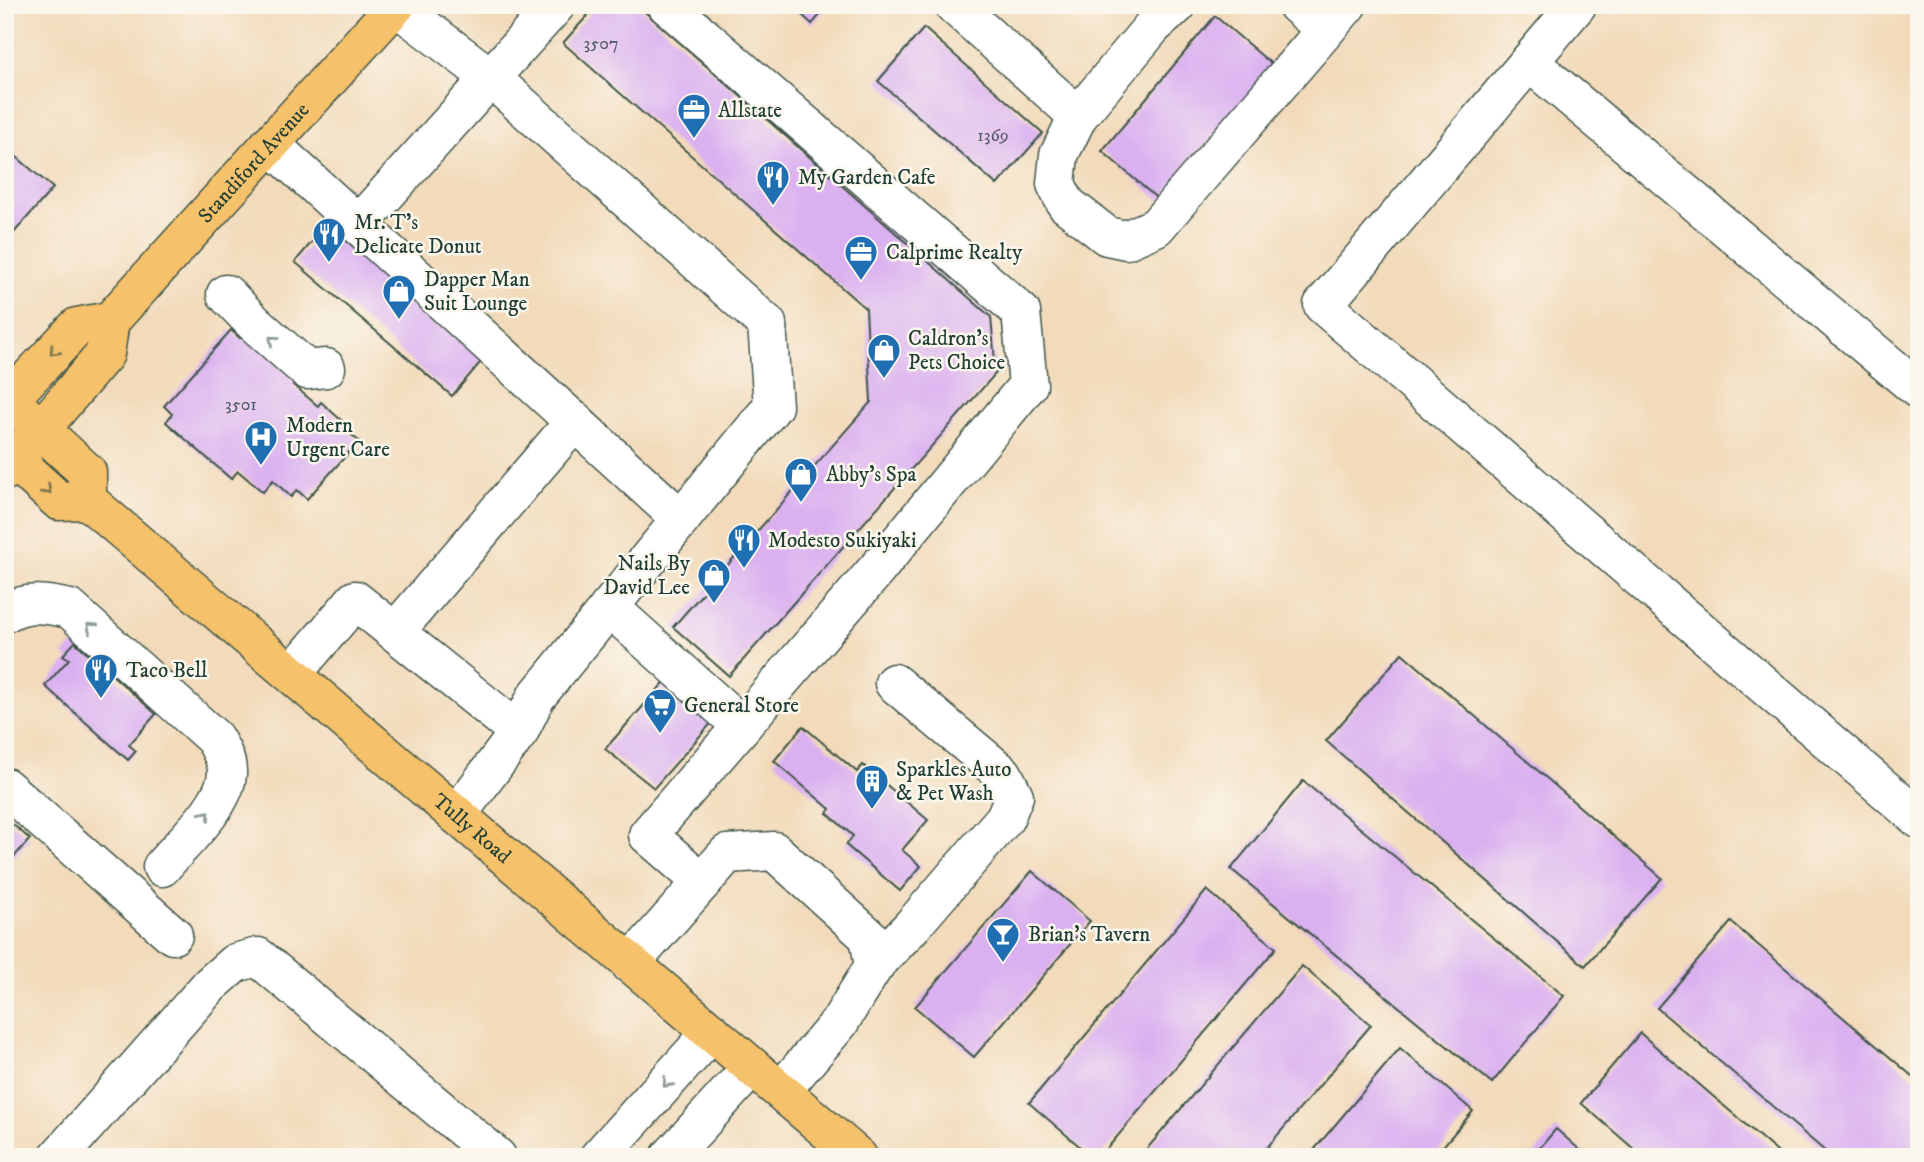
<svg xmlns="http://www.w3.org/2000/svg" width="1924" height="1162" viewBox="0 0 1924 1162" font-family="'IM FELL DW Pica',serif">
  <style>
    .building { fill: #dab0f0 }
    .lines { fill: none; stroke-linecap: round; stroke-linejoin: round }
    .minor-casing { stroke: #3f5548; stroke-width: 41 }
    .major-casing { stroke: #3f5548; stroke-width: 41 }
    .minor { stroke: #fff; stroke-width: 38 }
    .major { stroke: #f5c16b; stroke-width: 38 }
    .oneway { stroke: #8f9e9a }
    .oneway2 { stroke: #7f784d }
    .labels { text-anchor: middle; stroke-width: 5; stroke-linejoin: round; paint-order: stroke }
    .number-label { font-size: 18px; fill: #4e5a63 }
    .poi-label { font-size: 21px; fill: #1f3d34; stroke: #fbf7ec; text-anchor: start }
    .street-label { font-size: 21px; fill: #1f3d34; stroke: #fbf7ec }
  </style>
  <rect width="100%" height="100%" fill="#fbf7ec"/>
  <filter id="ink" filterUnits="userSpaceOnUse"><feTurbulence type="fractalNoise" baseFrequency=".0143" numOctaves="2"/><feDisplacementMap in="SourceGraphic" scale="14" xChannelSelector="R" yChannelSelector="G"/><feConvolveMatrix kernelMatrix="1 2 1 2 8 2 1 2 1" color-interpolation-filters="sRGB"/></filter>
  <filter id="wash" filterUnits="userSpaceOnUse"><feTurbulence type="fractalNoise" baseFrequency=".00686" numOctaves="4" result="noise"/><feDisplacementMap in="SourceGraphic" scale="28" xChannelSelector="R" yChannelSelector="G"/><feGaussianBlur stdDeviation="1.57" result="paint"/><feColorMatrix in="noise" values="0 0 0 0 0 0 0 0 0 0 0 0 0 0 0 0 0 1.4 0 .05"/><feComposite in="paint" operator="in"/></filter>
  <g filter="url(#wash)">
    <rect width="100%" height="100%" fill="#f2daba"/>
    <g id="blocks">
      <!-- building -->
      <g class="building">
        <polygon points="597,5 637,5 991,317 996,373 729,676 673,627 871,402 866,309 563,43"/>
        <polygon points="791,5 829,5 812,24"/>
        <polygon points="1215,16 1274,66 1160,201 1102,151"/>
        <polygon points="924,28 1043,133 997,185 878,81"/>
        <polygon points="5,147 53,188 5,243"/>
        <polygon points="327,224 484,358 452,396 295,262"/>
        <polygon points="265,309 319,356 293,385 318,406 321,402 352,430 349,433 359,441 307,499 297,490 291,497 273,480 263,492 238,471 231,479 166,422 172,414 164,406 231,330 240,338"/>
        <polygon points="75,642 156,714 129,745 136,751 128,760 45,686 69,659 63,655"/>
        <polygon points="1402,653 1662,878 1585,966 1326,741"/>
        <polygon points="669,677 714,720 654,788 605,749"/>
        <polygon points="803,726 857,772 863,765 928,820 902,850 921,866 900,891 846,845 853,836 827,813 830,809 774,761"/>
        <polygon points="1303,781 1564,996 1492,1083 1231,869"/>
        <polygon points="5,818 30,839 5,867"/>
        <polygon points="1032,871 1090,921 974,1057 915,1007"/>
        <polygon points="1207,890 1276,948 1100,1157 1092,1157 1029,1103"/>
        <polygon points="1731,922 1919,1082 1919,1157 1832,1157 1657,1008"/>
        <polygon points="1302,966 1371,1025 1259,1157 1140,1157"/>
        <polygon points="1640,1033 1783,1157 1643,1157 1581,1103"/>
        <polygon points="1400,1048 1473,1111 1434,1157 1308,1157"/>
        <polygon points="1556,1129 1588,1157 1532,1157"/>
      </g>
    </g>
  </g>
  <g filter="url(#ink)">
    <use href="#blocks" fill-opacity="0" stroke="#3f5548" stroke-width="2"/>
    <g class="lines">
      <defs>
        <g id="minor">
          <polyline points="667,5 1021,312 1028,385 878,568 648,835 702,882"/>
          <polyline points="954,5 1078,116"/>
          <polyline points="1177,5 1153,26 1078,116 1059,155 1056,184 1066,204 1107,236 1126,240 1156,227 1347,5"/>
          <polyline points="1297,5 1325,29"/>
          <polyline points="1577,5 1323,305 1919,819"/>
          <polyline points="396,6 491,78 767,324 773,406 536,697 519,732 457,815"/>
          <polyline points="1529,62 1919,390"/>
          <polyline points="270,144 681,519"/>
          <polyline points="358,225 556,5"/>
          <polyline points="226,294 253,322 307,370 326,368"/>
          <polyline points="609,607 742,726"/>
          <path d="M5,613C26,600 47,604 70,609L214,738C220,748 228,761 227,774C225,805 182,843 162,867"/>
          <polyline points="395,632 575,421"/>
          <polyline points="292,674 355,600 519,732"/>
          <polyline points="5,787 173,935"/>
          <polyline points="630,964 727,854 774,851 869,937 874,966 839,1023 782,1090"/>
          <polyline points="874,966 913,925 1005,818 1014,796 1003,774 894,683"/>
          <polyline points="58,1157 210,985 235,963 258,957 497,1157"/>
          <polyline points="599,1157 712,1032"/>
          <polyline points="670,1157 752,1067"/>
        </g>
        <g id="major">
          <polyline points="5,404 77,327 110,321"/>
          <polyline points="22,412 87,472 87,500"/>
          <path id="s1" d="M5,452L59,501L87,500L858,1157"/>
          <path id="s2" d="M5,471L105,354L110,321L396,5"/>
        </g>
      </defs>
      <!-- minor casing -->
      <use href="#minor" class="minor-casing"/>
      <!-- major casing -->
      <use href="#major" class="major-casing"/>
      <!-- minor -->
      <use href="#minor" class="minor"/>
      <!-- major -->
      <use href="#major" class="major"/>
    </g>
    <!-- one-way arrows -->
    <defs><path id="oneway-chevron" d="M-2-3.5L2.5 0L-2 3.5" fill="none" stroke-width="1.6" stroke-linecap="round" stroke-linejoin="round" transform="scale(1.75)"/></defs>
    <g class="oneway">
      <use href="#oneway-chevron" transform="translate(273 340) rotate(-139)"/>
      <use href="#oneway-chevron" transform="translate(91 627) rotate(-138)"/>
      <use href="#oneway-chevron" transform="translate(206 815) rotate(-49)"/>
      <use href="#oneway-chevron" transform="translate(667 1083) rotate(132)"/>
    </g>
    <g class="oneway2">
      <use href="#oneway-chevron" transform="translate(54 351) rotate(133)"/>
      <use href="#oneway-chevron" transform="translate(47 490) rotate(43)"/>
    </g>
  </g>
  <!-- icons -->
  <defs>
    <symbol id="office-pin" viewBox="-11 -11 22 30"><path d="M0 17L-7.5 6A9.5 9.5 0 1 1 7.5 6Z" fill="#1f6fb2" stroke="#fbf7ec"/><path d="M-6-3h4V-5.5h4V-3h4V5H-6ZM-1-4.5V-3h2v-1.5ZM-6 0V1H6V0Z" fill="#fff"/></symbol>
    <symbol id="restaurant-pin" viewBox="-11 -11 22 30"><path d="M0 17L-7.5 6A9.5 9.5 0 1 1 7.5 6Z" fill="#1f6fb2" stroke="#fbf7ec"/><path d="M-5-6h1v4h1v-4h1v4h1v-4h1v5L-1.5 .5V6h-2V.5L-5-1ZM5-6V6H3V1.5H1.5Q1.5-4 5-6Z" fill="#fff"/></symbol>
    <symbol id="shop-pin" viewBox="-11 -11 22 30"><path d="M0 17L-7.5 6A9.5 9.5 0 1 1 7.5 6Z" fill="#1f6fb2" stroke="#fbf7ec"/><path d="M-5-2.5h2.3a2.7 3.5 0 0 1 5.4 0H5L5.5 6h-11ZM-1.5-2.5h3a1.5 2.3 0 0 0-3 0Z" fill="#fff"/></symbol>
    <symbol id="hospital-pin" viewBox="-11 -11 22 30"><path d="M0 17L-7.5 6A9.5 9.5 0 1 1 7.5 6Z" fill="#1f6fb2" stroke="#fbf7ec"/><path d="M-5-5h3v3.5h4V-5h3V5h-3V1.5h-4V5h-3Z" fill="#fff"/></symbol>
    <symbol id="supermarket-pin" viewBox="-11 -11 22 30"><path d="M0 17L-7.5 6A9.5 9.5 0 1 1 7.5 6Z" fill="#1f6fb2" stroke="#fbf7ec"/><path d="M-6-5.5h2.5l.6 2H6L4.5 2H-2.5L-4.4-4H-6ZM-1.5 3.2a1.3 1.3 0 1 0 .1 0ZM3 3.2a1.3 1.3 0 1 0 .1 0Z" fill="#fff"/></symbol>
    <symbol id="building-pin" viewBox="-11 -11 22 30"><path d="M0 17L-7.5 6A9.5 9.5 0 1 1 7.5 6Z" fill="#1f6fb2" stroke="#fbf7ec"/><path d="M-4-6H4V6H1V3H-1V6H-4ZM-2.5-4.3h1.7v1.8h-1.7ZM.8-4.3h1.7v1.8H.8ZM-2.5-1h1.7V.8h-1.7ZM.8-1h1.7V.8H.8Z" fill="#fff"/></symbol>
    <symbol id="bar-pin" viewBox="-11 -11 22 30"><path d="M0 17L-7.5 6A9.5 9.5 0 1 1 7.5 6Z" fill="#1f6fb2" stroke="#fbf7ec"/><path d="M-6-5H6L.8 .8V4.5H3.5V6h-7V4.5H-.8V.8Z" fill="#fff"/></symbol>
  </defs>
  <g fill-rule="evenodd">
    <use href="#office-pin" x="675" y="91" width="38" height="52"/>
    <use href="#restaurant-pin" x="754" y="158" width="38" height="52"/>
    <use href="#restaurant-pin" x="310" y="215" width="38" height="52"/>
    <use href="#office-pin" x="842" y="233" width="38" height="52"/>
    <use href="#shop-pin" x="380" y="272" width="38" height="52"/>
    <use href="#shop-pin" x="865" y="331" width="38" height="52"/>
    <use href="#hospital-pin" x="242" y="418" width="38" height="52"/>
    <use href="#shop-pin" x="782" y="455" width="38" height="52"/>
    <use href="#restaurant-pin" x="725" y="521" width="38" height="52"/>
    <use href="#shop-pin" x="695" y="556" width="38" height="52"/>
    <use href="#restaurant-pin" x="82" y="651" width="38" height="52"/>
    <use href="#supermarket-pin" x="641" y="686" width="38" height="52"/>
    <use href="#building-pin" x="853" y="762" width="38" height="52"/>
    <use href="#bar-pin" x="984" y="915" width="38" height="52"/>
  </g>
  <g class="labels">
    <!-- number labels -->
    <g class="number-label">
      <text x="601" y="49">3507</text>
      <text x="993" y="141">1369</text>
      <text x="241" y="410">3501</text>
    </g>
    <!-- poi labels -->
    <g class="poi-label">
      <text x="718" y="117">Allstate</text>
      <text x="798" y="184">My Garden Cafe</text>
      <text x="354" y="229">Mr. T's<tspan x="354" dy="24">Delicate Donut</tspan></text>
      <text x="886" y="259">Calprime Realty</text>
      <text x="424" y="286">Dapper Man<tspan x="424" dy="24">Suit Lounge</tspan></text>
      <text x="908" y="345">Caldron's<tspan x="908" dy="24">Pets Choice</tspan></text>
      <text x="286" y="432">Modern<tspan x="286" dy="24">Urgent Care</tspan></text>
      <text x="826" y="481">Abby's Spa</text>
      <text x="768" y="547">Modesto Sukiyaki</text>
      <text x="690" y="570" text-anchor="end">Nails By<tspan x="690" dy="24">David Lee</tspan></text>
      <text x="126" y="677">Taco Bell</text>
      <text x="684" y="712">General Store</text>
      <text x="896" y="776">Sparkles Auto<tspan x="896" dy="24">&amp; Pet Wash</tspan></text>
      <text x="1028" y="941">Brian's Tavern</text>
    </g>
    <!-- street labels -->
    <g class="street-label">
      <text dy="7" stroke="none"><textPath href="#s2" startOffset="401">Standiford Avenue</textPath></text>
      <text dy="7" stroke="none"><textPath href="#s1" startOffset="607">Tully Road</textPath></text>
    </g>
  </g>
  <!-- margin -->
  <rect width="1924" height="1162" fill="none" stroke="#fbf7ec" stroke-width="28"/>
</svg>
